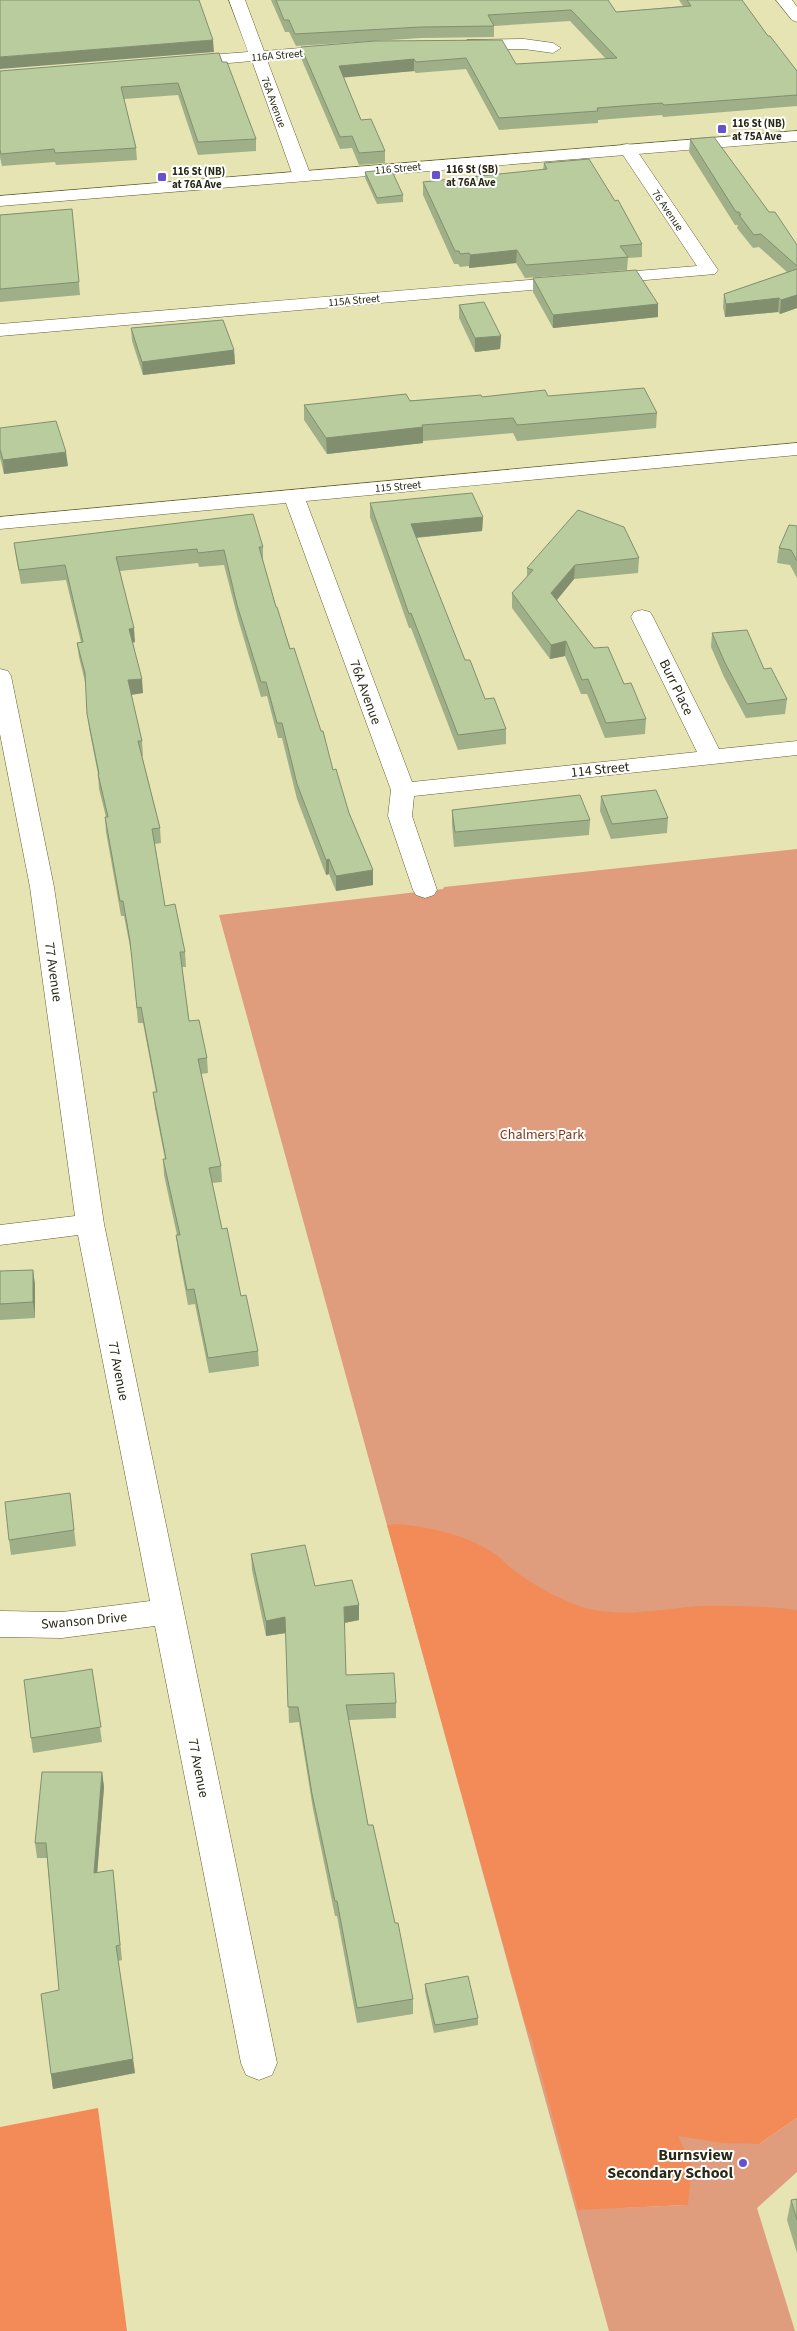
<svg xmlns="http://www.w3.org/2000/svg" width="797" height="2331" viewBox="0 0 797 2331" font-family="'Source Sans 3',sans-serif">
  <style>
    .green { fill: #df9d7e; fill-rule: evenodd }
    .forest { fill: #f38b58 }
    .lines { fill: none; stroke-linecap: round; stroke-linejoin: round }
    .street-casing { stroke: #626032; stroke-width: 1 }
    .secondary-casing { stroke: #626032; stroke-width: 1 }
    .street { fill: #fff; fill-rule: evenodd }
    .secondary { fill: #fff; fill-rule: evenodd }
    .wall { fill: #9faf88 }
    .shaded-wall { fill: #828f6f }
    .building { fill: #b9cc9e; stroke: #828f6f }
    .poi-dot { fill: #6653cc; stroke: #fff; stroke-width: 2 }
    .labels { text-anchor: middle; stroke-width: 4; stroke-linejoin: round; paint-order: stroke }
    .far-street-label { font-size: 11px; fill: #2a2916; stroke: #fff }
    .far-poi-label { font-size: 11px; font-weight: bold; fill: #2a2916; stroke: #fff; text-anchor: start }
    .street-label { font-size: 14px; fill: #2a2916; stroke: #fff }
    .park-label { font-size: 14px; fill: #7e3b18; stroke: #fff }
    .near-poi-label { font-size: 16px; font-weight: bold; fill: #2a2916; stroke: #fff; text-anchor: end }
  </style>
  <rect width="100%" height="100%" fill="#e6e4b2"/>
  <!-- green -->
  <path class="green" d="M797,849V2096L759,2144L797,2118V2172L757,2208L795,2331H609L219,915L443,889L444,887ZM691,2162L687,2205L619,2208Z"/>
  <!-- forest -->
  <g class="forest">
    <path d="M398,1524C430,1527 468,1535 495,1554C502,1559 508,1566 515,1571C533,1585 564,1602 586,1608C624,1618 660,1609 699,1606C732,1605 764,1606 797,1610V2118L759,2144L721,2143L678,2136L692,2165L688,2205L578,2210L532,2040L525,2023L387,1525Z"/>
    <polygon points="98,2108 127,2331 0,2331 0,2127"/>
  </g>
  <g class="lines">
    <defs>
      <g id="street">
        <polygon points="229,0 245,0 264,51 337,45 345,50 337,55 267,60 311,176 308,180 296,180 293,176 252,61 183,67 175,62 183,57 248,52"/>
        <polygon points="776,0 792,0 797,7 797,22 792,20"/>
        <polygon points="524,39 553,43 561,48 553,53 524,49 467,50 459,45 467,40"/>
        <polygon points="627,144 633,145 718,270 715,274 0,336 0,324 697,266 619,149 621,145"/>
        <polygon points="797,443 797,455 306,501 412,782 697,752 631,617 634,612 642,610 650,612 653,617 719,749 797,741 797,755 414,796 412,816 437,890 434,895 425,898 416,895 413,890 388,816 391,790 286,503 0,529 0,517"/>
        <polygon points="0,669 8,671 11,676 54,887 104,1224 277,2063 272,2075 259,2080 246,2075 241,2063 155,1626 62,1638 0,1637 0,1611 62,1612 150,1601 78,1235 0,1245 0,1225 75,1216 30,887 0,734"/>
      </g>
      <polygon id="secondary" points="797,131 797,141 0,206 0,196"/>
    </defs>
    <!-- street casing -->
    <use href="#street" class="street-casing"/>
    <!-- secondary casing -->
    <use href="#secondary" class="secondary-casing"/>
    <!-- street -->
    <use href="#street" class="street"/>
    <!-- secondary -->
    <use href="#secondary" class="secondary"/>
  </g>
  <!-- wall -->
  <g class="wall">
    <polygon points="271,0 608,0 616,12 683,6 679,0 742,0 768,36 797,71 797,106 663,117 662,115 598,120 598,123 499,130 466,69 416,73 414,71 343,77 361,120 385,151 385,163 359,165 352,148 340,149 301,58 301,47 375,41 516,64 606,59 570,21 494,26 494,37 421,38 296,46 289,32 285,32"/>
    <polygon points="219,53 256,139 256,151 198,155 178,95 124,99 136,148 137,160 56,165 55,162 2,166 0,157 0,71"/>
    <polygon points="690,139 769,212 797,245 797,308 780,314 778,312 725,317 723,307 724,294 787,272 759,247 753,248 737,228 738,225 735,225 689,152"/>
    <polygon points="544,163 642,244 642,257 628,258 627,270 525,278 516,263 469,268 469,266 460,267 458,264 454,264 423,195 423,182 543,170"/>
    <polygon points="365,172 403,195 403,202 377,204 365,178"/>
    <polygon points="72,209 80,295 0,302 0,215"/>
    <polygon points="533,278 658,304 658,317 553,328 533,292"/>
    <polygon points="459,305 501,336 500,349 475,352 459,318"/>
    <polygon points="131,328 234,350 235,364 143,375 132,341"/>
    <polygon points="548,396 657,413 656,428 517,441 513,433 423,441 423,443 327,454 304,420 304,405 482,397"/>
    <polygon points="0,428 68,466 4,474 0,458"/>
    <polygon points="370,503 483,517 482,531 416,538 465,660 485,699 506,729 506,744 458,750 411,628 409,628 370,517"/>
    <polygon points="797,526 797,578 790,565 777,563 779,548"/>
    <polygon points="14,543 263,547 263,561 276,607 333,770 349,813 373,870 373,885 336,891 329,874 326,875 297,799 282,738 278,738 267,696 261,697 238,619 224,565 199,567 198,563 120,571 135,642 132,643 143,693 131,695 142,741 143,756 142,756 160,828 161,843 155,844 165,906 185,952 186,967 182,967 189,1021 207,1058 208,1073 201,1074 221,1166 222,1182 212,1183 222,1229 241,1296 258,1351 259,1366 209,1373 195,1304 188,1305 178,1251 176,1235 177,1235 164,1175 163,1159 165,1159 155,1108 153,1092 156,1092 143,1023 138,1023 132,957 124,916 121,916 106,832 105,817 106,817 99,789 98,774 89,728 86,686 79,657 77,643 81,642 66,580 21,584 16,557"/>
    <polygon points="639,558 638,573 574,579 557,600 594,648 624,684 646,719 645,734 605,738 587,694 581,694 565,656 550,659 512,608 512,593 527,577 527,568"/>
    <polygon points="712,633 764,669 787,699 785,714 746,718 724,677 711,647"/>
    <polygon points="601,796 668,818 667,833 611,839 600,811"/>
    <polygon points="452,810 590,820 589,835 454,847 452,825"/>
    <polygon points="33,1270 35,1285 35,1318 0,1320 0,1271"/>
    <polygon points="70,1493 76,1546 11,1555 9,1540"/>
    <polygon points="251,1554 315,1586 359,1620 344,1623 346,1675 396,1703 396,1718 349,1720 368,1825 395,1923 413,1999 413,2014 357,2023 337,1916 335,1916 313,1809 299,1722 289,1723 286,1633 266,1636 252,1570"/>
    <polygon points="92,1669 102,1742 33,1753 31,1738"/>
    <polygon points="102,1772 104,1787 97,1873 113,1870 122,1960 118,1961 135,2073 53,2089 51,2074 59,1990 47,1858 37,1858 35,1843"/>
    <polygon points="425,1984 478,2018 478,2025 434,2033 425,1991"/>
    <polygon points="797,2199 797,2253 787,2220 791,2200"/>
  </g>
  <!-- shaded-wall -->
  <g class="shaded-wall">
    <polygon points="213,40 214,52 0,69 0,57"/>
    <polygon points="414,59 414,71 339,78 339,66"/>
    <polygon points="517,250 516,263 469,268 470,255"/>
    <polygon points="797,295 797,308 780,314 781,300"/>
    <polygon points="779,298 778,312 725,317 726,304"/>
    <polygon points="658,304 658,317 553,328 553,315"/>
    <polygon points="501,336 500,349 475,352 475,338"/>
    <polygon points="234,350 235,364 143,375 142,362"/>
    <polygon points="423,427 423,443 327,454 326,438"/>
    <polygon points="66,452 68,466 4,474 3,460"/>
    <polygon points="483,517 482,531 411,538 411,524"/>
    <polygon points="575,565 574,579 551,607 551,593"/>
    <polygon points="134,628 135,642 130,643 129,629"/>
    <polygon points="566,641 565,656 550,659 551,645"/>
    <polygon points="142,679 143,693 129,695 128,680"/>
    <polygon points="329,859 329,874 326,875 326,860"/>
    <polygon points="373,870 373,885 336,891 336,876"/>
    <polygon points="33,1270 35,1285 35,1318 33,1302"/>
    <polygon points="359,1605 359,1620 344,1623 344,1607"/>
    <polygon points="285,1617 286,1633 266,1636 266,1621"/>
    <polygon points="102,1772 104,1787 96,1888 94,1873"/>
    <polygon points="133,2059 135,2073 53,2089 51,2074"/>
  </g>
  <!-- building -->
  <g class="building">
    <polygon points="0,0 199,0 213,40 0,57"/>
    <polygon points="276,0 608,0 616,12 691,6 687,0 742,0 768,36 770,36 797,71 797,95 664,105 662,103 597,108 598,111 499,118 466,58 416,62 414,59 339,66 361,120 371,119 385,151 359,153 352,136 340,137 301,47 375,41 502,40 516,64 617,58 571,10 488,15 494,26 421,27 295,34 289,20 284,20"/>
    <polygon points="219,53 222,62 227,62 256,139 198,142 178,83 121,87 136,148 55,153 54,149 1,154 0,150 0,71"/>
    <polygon points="714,137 769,212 775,212 797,245 797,266 761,234 754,235 739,215 741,215 739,212 736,212 690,139"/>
    <polygon points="589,159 615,201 618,200 642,244 620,246 628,257 526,265 517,250 470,255 469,253 460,254 459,251 455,251 423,182 547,169 544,163"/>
    <polygon points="391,169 403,195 377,198 365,172"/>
    <polygon points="72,209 79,282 0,289 0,215"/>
    <polygon points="797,269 797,295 781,300 779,298 726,304 724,294"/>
    <polygon points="636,270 658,304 553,315 533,278"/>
    <polygon points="484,302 501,336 475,338 459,305"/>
    <polygon points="223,320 234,350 142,362 131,328"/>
    <polygon points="644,388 657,413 517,425 513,418 422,425 423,427 326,438 304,405 406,394 410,401 481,395 482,397 545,390 548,396"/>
    <polygon points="56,421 66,452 3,460 0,449 0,428"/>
    <polygon points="472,493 483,517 411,524 465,660 470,660 485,699 494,698 506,729 458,735 411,613 409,614 370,503"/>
    <polygon points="578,510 624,527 639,558 575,565 551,593 594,648 608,647 624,684 631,683 646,719 606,723 588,679 582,680 566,641 551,645 512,593 533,570 527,568"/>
    <polygon points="253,514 263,547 259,547 276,607 277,607 290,649 294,648 321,731 323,731 333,770 336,769 349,813 373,870 336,876 329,859 326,860 297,784 282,723 277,723 266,682 261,682 237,605 224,550 198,553 197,549 116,557 134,628 129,629 142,679 128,680 142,741 138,741 160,828 152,829 165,906 175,904 185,952 180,952 189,1021 199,1020 207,1058 198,1059 221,1166 209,1168 222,1229 227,1228 241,1296 246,1295 258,1351 208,1358 194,1289 187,1290 176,1235 180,1235 163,1159 166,1159 153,1092 157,1092 141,1007 137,1008 130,941 123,901 120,901 105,817 108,817 98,774 99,774 87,714 85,673 77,643 83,642 65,565 19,570 14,543"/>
    <polygon points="789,525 797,526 797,561 791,550 779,548"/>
    <polygon points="747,630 764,669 771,668 787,699 747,704 725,663 712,633"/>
    <polygon points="656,790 668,818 612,824 601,796"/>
    <polygon points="580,795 590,820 455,832 452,810"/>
    <polygon points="33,1270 33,1302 0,1304 0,1271"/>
    <polygon points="70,1493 74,1530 9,1540 5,1502"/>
    <polygon points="305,1545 315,1586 352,1580 359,1605 344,1607 346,1675 394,1673 396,1703 346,1705 368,1825 373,1825 395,1923 398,1923 413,1999 357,2008 337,1901 335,1901 312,1794 298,1707 288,1707 285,1617 266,1621 251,1554"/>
    <polygon points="92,1669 101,1727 31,1738 24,1680"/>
    <polygon points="42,1772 102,1772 94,1873 113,1870 120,1945 116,1946 133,2059 51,2074 41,1994 59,1990 46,1843 35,1843"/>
    <polygon points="468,1976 478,2018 435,2025 425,1984"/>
    <polygon points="797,2199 797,2220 791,2200"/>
  </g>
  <!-- markers -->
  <g class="poi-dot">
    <rect x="717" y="124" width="10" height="10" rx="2.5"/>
    <rect x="431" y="170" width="10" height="10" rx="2.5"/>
    <rect x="157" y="172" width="10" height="10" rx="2.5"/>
    <circle cx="743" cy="2163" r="5"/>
  </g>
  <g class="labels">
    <!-- far-street labels -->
    <g class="far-street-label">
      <text transform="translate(277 55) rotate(-5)" y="4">116A Street</text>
      <text transform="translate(274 102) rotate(70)" y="4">76A Avenue</text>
      <text transform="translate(398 168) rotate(-5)" y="4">116 Street</text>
      <text transform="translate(668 210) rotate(56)" y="4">76 Avenue</text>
      <text transform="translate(354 300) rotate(-5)" y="4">115A Street</text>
      <text transform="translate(398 486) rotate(-5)" y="4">115 Street</text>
    </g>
    <!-- far-poi labels -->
    <g class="far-poi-label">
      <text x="732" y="127">116 St (NB)<tspan x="732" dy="13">at 75A Ave</tspan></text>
      <text x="446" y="173">116 St (SB)<tspan x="446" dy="13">at 76A Ave</tspan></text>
      <text x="172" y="175">116 St (NB)<tspan x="172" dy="13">at 76A Ave</tspan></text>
    </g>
    <!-- street labels -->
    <g class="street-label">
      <text transform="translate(677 687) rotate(64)" y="5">Burr Place</text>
      <text transform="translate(366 692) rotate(70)" y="5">76A Avenue</text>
      <text transform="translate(600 769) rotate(-6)" y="5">114 Street</text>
      <text transform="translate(54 972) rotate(82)" y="5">77 Avenue</text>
      <text transform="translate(119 1371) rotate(79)" y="5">77 Avenue</text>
      <text transform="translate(84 1620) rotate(-5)" y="5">Swanson Drive</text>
      <text transform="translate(199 1768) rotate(79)" y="5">77 Avenue</text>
    </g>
    <!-- park labels -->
    <g class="park-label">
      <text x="542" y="1139">Chalmers Park</text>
    </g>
    <!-- near-poi labels -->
    <g class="near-poi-label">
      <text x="733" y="2160">Burnsview<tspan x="733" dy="18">Secondary School</tspan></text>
    </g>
  </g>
</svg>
